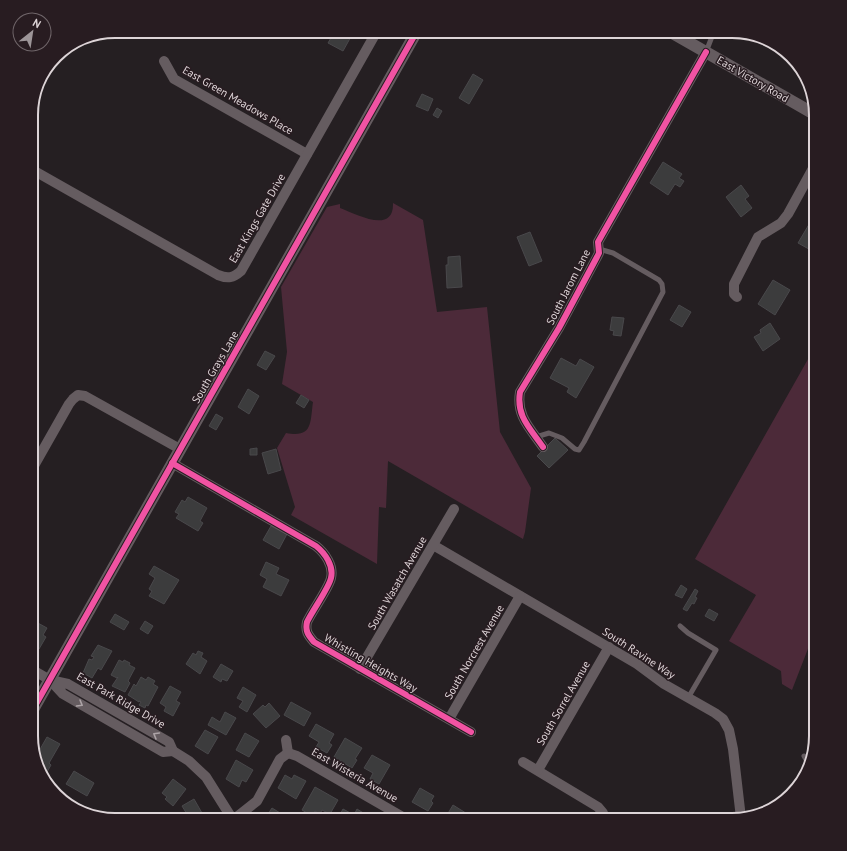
<svg xmlns="http://www.w3.org/2000/svg" width="847" height="851" viewBox="0 0 847 851" font-family="'PT Sans',sans-serif">
  <style>
    .green { fill: #4c2a39 }
    .building { fill: #3c3c3d; stroke: #49484b }
    .lines { fill: none; stroke-linecap: round; stroke-linejoin: round }
    .service { stroke: #655c60; stroke-width: 5 }
    .minor { stroke: #655c60; stroke-width: 10 }
    .tertiary { stroke: #655c60; stroke-width: 12 }
    .cycleway-casing { stroke: #281c21; stroke-width: 8 }
    .cycleway { stroke: #f153a3; stroke-width: 6 }
    .oneway { stroke: #ada4a7 }
    .labels { text-anchor: middle; stroke-width: 3; stroke-linejoin: round; paint-order: stroke }
    .street-label { font-size: 11px; fill: #ddd4d7; stroke: #281c21 }
    .rim { fill: none; stroke: #ddd4d7; stroke-width: 2 }
  </style>
  <rect width="100%" height="100%" fill="#251f22"/>
  <!-- green -->
  <g class="green">
    <path d="M393,203L423,220L437,312L487,307L500,432L531,488L525,532L523,539L388,461L386,508L379,507L377,564L291,515L295,507L277,448L286,433C313,438 310,423 313,402L282,384L287,352L281,287L327,207L340,204V208C356,214 394,235 393,203Z"/>
    <polygon points="816,345 816,628 792,690 782,684 781,671 729,641 756,595 695,559"/>
  </g>
  <!-- building -->
  <g class="building">
    <polygon points="335,31 350,31 353,33 343,51 328,43"/>
    <polygon points="473,74 483,80 469,104 459,98"/>
    <polygon points="422,94 433,99 428,111 416,106"/>
    <polygon points="437,108 442,111 438,118 433,115"/>
    <polygon points="663,162 682,174 679,178 684,181 680,187 675,184 668,195 650,183"/>
    <polygon points="741,185 749,196 745,199 752,208 741,217 726,197"/>
    <polygon points="811,221 816,224 816,253 798,243"/>
    <polygon points="530,232 542,261 529,266 517,237"/>
    <polygon points="460,256 462,287 447,288 446,265 448,265 448,257"/>
    <polygon points="773,280 790,290 775,315 758,304"/>
    <polygon points="679,305 691,312 682,327 670,320"/>
    <polygon points="612,317 624,318 621,336 613,335 614,331 610,330"/>
    <polygon points="770,323 780,339 763,351 754,337 761,333 760,330"/>
    <polygon points="265,351 275,356 266,370 257,365"/>
    <polygon points="561,358 576,366 580,359 594,367 576,398 567,392 569,388 550,378"/>
    <polygon points="248,389 259,396 249,414 238,407"/>
    <polygon points="301,395 309,400 304,408 296,403"/>
    <polygon points="216,414 223,418 216,430 209,426"/>
    <polygon points="555,438 568,450 549,468 537,456"/>
    <polygon points="257,448 257,455 250,455 250,449"/>
    <polygon points="276,449 281,470 268,474 262,453"/>
    <polygon points="188,497 207,508 200,521 203,523 198,531 176,518 179,514 175,512 182,500 185,502"/>
    <polygon points="271,526 287,534 279,549 263,540"/>
    <polygon points="266,562 279,568 276,574 289,580 281,596 263,587 267,579 260,575"/>
    <polygon points="154,566 179,580 164,604 149,596 152,591 149,589 155,578 149,574"/>
    <polygon points="681,585 687,589 682,598 675,595"/>
    <polygon points="695,589 698,591 695,597 697,598 694,604 692,603 687,611 683,609"/>
    <polygon points="709,609 718,614 714,621 705,616"/>
    <polygon points="115,614 129,622 124,630 110,622"/>
    <polygon points="145,621 153,626 148,634 140,629"/>
    <polygon points="36,622 47,628 43,635 46,637 39,649 31,643 31,625 34,626"/>
    <polygon points="98,645 112,651 101,670 98,668 92,678 83,673 89,659 92,660 94,657 91,656"/>
    <polygon points="198,651 203,653 201,657 207,661 200,674 186,664 193,653 196,655"/>
    <polygon points="119,660 123,662 124,660 130,663 129,665 135,668 128,681 130,683 125,692 112,686 118,677 117,678 111,675"/>
    <polygon points="221,664 233,671 227,681 222,679 221,682 213,677"/>
    <polygon points="141,677 146,680 148,677 155,681 153,684 158,687 148,706 146,705 145,708 139,705 141,702 139,701 139,702 128,695 134,684 136,686"/>
    <polygon points="170,686 181,692 176,701 180,703 173,716 164,711 166,707 160,703"/>
    <polygon points="243,687 256,695 247,712 239,707 243,701 237,698"/>
    <polygon points="291,702 311,713 304,726 284,715"/>
    <polygon points="269,703 280,716 266,728 253,714 263,705 265,707"/>
    <polygon points="225,712 236,718 226,735 208,725 212,717 220,722"/>
    <polygon points="316,724 334,734 329,743 332,745 327,753 316,747 319,742 309,736"/>
    <polygon points="205,730 218,737 208,754 195,746"/>
    <polygon points="245,733 259,741 249,757 236,750"/>
    <polygon points="47,737 60,744 49,763 51,765 47,772 37,767 35,758"/>
    <polygon points="345,738 362,748 355,759 357,760 352,768 334,757"/>
    <polygon points="372,755 390,765 379,784 370,779 373,773 364,768"/>
    <polygon points="236,760 253,770 246,782 242,780 239,787 226,779"/>
    <polygon points="74,771 94,783 87,796 66,784"/>
    <polygon points="285,775 292,779 294,775 306,781 296,799 278,788"/>
    <polygon points="173,779 186,789 173,806 165,799 167,797 162,793"/>
    <polygon points="315,787 338,800 330,814 322,810 320,814 315,811 312,816 302,810"/>
    <polygon points="420,788 434,796 431,801 433,803 428,811 412,802"/>
    <polygon points="194,799 202,813 200,815 200,813 190,819 182,806"/>
    <polygon points="453,805 469,815 466,820 444,820"/>
    <polygon points="272,808 285,816 282,820 264,820"/>
    <polygon points="343,809 354,815 357,809 365,814 361,820 337,820"/>
    <polygon points="493,816 497,820 482,820 486,817 488,820"/>
  </g>
  <g class="lines">
    <!-- service -->
    <g class="service">
      <polyline points="706,52 713,34 713,31"/>
      <polyline points="536,437 549,433 562,438 575,449 579,450 584,442 663,292 662,284 659,280 613,253 599,249"/>
      <polyline points="680,626 688,633 716,650 688,698"/>
      <polyline points="804,756 809,765"/>
    </g>
    <!-- minor -->
    <g class="minor">
      <polyline points="164,61 174,79 307,154"/>
      <path d="M31,169L218,275C228,279 233,278 241,271L377,31"/>
      <polyline points="737,297 734,294 734,284 758,237 781,223 788,214 816,163"/>
      <path d="M543,447C530,428 516,416 520,392L559,328L597,257L599,253L598,242L706,52"/>
      <path d="M172,463L316,546C325,553 334,566 331,578C329,588 312,611 307,622C305,631 308,635 314,642L471,732"/>
      <polyline points="31,471 69,404 73,399 78,395 85,396 180,449"/>
      <polyline points="433,545 637,664 664,684 715,713 723,719 729,730 733,749 741,818"/>
      <polyline points="31,669 50,680 63,694 163,752 173,751 169,742 68,684 50,680"/>
      <polyline points="360,669 454,509"/>
      <polyline points="449,719 520,596"/>
      <polyline points="286,740 288,753"/>
      <polyline points="173,751 189,761 206,777 233,820"/>
      <polyline points="288,753 297,756 408,820"/>
      <polyline points="523,762 598,807 603,813 604,820"/>
      <polyline points="538,770 609,647"/>
      <polyline points="233,820 257,801 280,759 288,753"/>
    </g>
    <!-- tertiary -->
    <g class="tertiary">
      <polyline points="669,31 816,115"/>
      <polyline points="31,713 417,31"/>
    </g>
    <defs>
      <g id="cycleway">
        <path d="M543,447C530,428 516,416 520,392L559,328L597,257L599,253L598,242L706,52"/>
        <path d="M172,463L316,546C325,553 334,566 331,578C329,588 312,611 307,622C305,631 308,635 314,642L471,732"/>
        <polyline points="31,713 417,31"/>
      </g>
    </defs>
    <!-- cycleway casing -->
    <use href="#cycleway" class="cycleway-casing"/>
    <!-- cycleway -->
    <use href="#cycleway" class="cycleway"/>
  </g>
  <!-- one-way arrows -->
  <defs><path id="oneway-chevron" d="M-2-3.5L2.5 0L-2 3.5" fill="none" stroke-width="1.6" stroke-linecap="round" stroke-linejoin="round"/></defs>
  <g class="oneway">
    <use href="#oneway-chevron" transform="translate(80 704) rotate(30)"/>
    <use href="#oneway-chevron" transform="translate(156 735) rotate(-150)"/>
  </g>
  <g class="labels">
    <!-- street labels -->
    <g class="street-label">
      <text transform="translate(753 79) rotate(30)" y="4">East Victory Road</text>
      <text transform="translate(238 100) rotate(30)" y="4">East Green Meadows Place</text>
      <text transform="translate(257 218) rotate(-60)" y="4">East Kings Gate Drive</text>
      <text transform="translate(568 287) rotate(-63)" y="4">South Jarom Lane</text>
      <text transform="translate(215 367) rotate(-60)" y="4">South Grays Lane</text>
      <text transform="translate(397 583) rotate(-60)" y="4">South Wasatch Avenue</text>
      <text transform="translate(474 652) rotate(-60)" y="4">South Norcrest Avenue</text>
      <text transform="translate(639 653) rotate(33)" y="4">South Ravine Way</text>
      <text transform="translate(371 663) rotate(30)" y="4">Whistling Heights Way</text>
      <text transform="translate(121 700) rotate(30)" y="4">East Park Ridge Drive</text>
      <text transform="translate(563 703) rotate(-60)" y="4">South Sorrel Avenue</text>
      <text transform="translate(355 775) rotate(30)" y="4">East Wisteria Avenue</text>
    </g>
  </g>
  <!-- crop -->
  <path d="M0 0H847V851H0ZM115 38H732A77 77 0 0 1 809 115V736A77 77 0 0 1 732 813H115A77 77 0 0 1 38 736V115A77 77 0 0 1 115 38Z" fill="#281c21" fill-rule="evenodd"/>
  <path class="rim" d="M115 38H732A77 77 0 0 1 809 115V736A77 77 0 0 1 732 813H115A77 77 0 0 1 38 736V115A77 77 0 0 1 115 38Z"/>
  <!-- north arrow -->
  <g transform="translate(32 32) rotate(30)"><circle r="19" fill="#281c21" stroke="#70666a"/>
  <path d="M0-3L7 15L0 10L-7 15Z" fill="#9d9598"/>
  <text y="-6" font-size="11" font-weight="bold" text-anchor="middle" fill="#ddd4d7">N</text>
  </g>
</svg>
